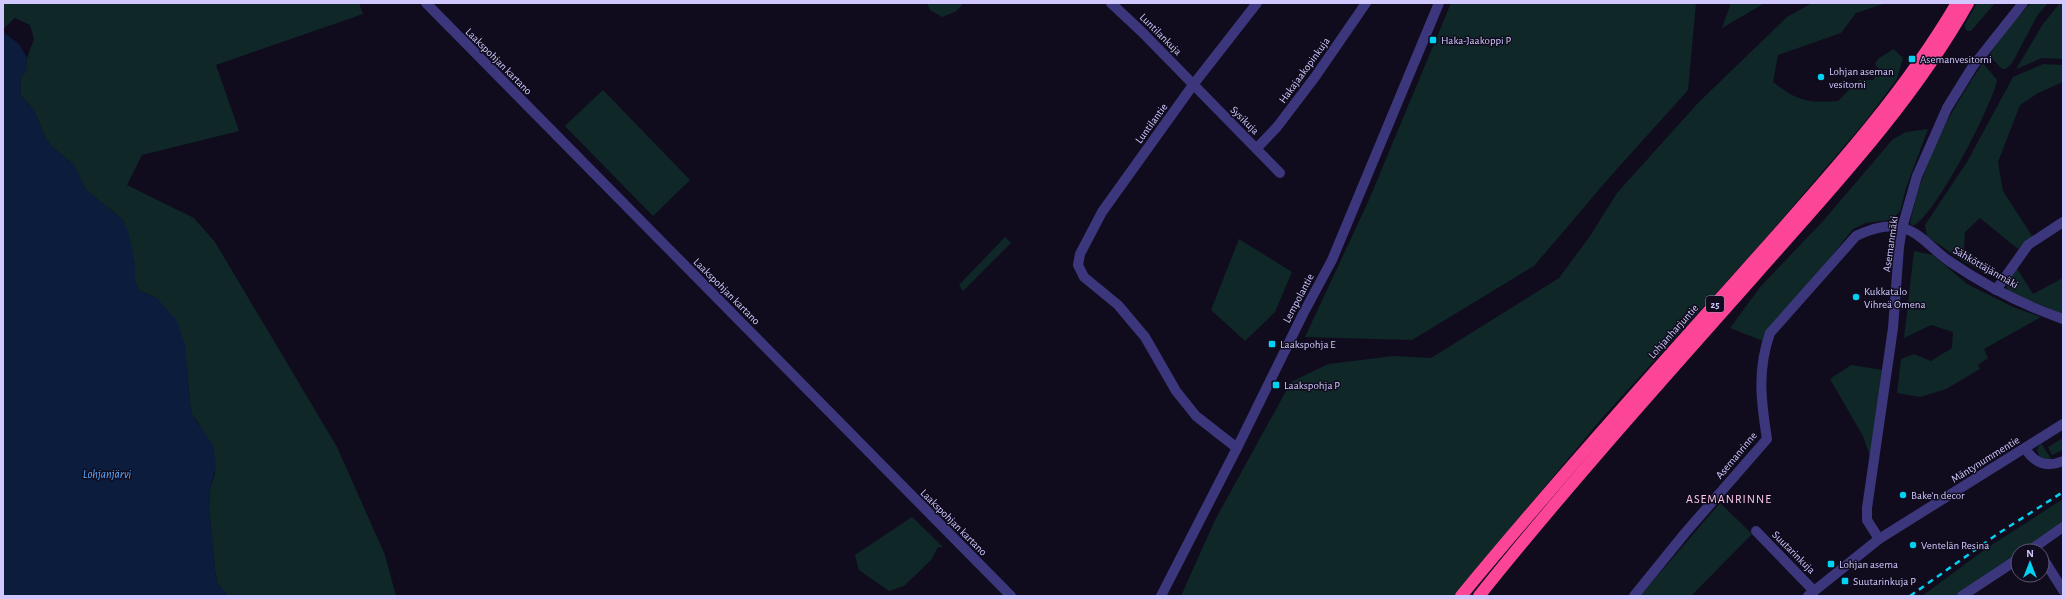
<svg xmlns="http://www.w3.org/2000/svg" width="2066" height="599" viewBox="0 0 2066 599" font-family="'Alegreya Sans',sans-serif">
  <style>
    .green { fill: #0f2727 }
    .water { fill: #0b1c3d }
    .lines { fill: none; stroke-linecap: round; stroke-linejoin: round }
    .minor { stroke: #3c377c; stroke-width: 10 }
    .highway { stroke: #fd4597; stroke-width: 12 }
    .rail { stroke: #02d1f1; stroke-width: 2.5; stroke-dasharray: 6 5; stroke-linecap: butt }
    .poi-dot { fill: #02d1f1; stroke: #100c1e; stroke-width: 1.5 }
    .labels { text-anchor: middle; stroke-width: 3; stroke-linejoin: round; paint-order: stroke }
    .shield { fill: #100c1e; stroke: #9790bb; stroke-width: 1 }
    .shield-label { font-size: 10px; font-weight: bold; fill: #d1c9fe }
    .street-label { font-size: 11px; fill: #d1c9fe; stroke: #100c1e }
    .poi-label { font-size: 11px; fill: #d1c9fe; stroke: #100c1e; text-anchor: start }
    .water-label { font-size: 12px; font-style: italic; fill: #58abfd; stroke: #100c1e }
    .neighbourhood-label { font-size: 12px; letter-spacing: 1px; fill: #fecbea; stroke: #100c1e }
  </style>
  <rect width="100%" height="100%" fill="#100c1e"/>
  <!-- green -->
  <g class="green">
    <polygon points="3,3 359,3 363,14 216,65 239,131 142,155 127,185 194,218 215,242 337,447 385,555 396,596 228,596 217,583 215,570 209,507 210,489 215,473 200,425 191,413 187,369 157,298 140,291 135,283 135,265 123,220 86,190 74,165 51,146 44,135 34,110 21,96 20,79 26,71 27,58 34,39 30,25 15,18 3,29"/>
    <polygon points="927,3 964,3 955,12 942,17 930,10"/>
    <polygon points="1451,3 1696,3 1688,90 1608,179 1534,266 1412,340 1305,337 1368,202"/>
    <polygon points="1731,3 1765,3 1722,28"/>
    <path d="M1812,3H1886L1856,13L1841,33L1778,55L1773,82C1798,101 1806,103 1838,101L1859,80H1873L1879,71L1875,63L1879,58L1894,49L1903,58L1897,79L1865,122L1759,246L1603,417L1454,596H1181L1215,520L1291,382L1328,364L1394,356L1431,358L1559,278L1590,236L1617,193L1698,103L1787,17Z"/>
    <polygon points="1977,3 1995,3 1971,31 1967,31 1964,26"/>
    <polygon points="2031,3 2048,3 2037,16 2012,63 2006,69 2002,69 1989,55 2010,26"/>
    <polygon points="2060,3 2063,3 2063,59 2042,58 2016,69 2043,24"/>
    <path d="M1983,63L1997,80C1993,104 1933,220 1912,226L1910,223C1922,164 1949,112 1983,63Z"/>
    <polygon points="2043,64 2063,65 2063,82 2038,93 2020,105 1998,162 2003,191 2032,236 2018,249 1980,218 1965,232 1964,249 1999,274 1990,276 1961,260 1927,236 1925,225 1967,162 2013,77"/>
    <polygon points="603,90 690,180 653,216 565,126"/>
    <polygon points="1928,129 1906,188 1900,212 1890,220 1866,223 1853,229 1763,341 1730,328 1761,286 1823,221 1893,139 1906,132"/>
    <polygon points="1005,237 1011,243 963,291 959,285"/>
    <polygon points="1239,239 1292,272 1275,312 1245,341 1211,310"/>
    <polygon points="1914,251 1933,255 1967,284 2013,307 2041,317 1984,349 1988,358 1978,365 1980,369 1946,389 1920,397 1897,393 1901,359 1914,354 1931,361 1952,348 1953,332 1931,325 1904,338"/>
    <path d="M2016,267L2033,294L2063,278V314L2009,292C2003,283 2011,275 2016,267Z"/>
    <polygon points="1851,365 1882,370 1870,456 1863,436 1830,379"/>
    <polygon points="2063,438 2063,450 2052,455 2048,447"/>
    <polygon points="2041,443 2052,460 2040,458 2037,451 2038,447"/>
    <polygon points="2063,499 2063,523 2022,551 2018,551 2018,554 1955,596 1922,596 1987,548"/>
    <polygon points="1720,503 1752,534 1691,596 1640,596"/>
    <polygon points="912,517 943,547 938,547 931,560 904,586 889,591 859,570 855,555"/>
  </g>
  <!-- water -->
  <polygon class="water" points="3,32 19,44 27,58 26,71 20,79 21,96 34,110 44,135 51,146 74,165 86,190 123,220 129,235 135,265 135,283 140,291 157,298 177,321 185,345 191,413 213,445 216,465 210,489 209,507 215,570 217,583 228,596 3,596"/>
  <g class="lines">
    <!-- minor -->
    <g class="minor">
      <polyline points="426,3 1011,596"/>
      <polyline points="1111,3 1142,32 1280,173"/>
      <polyline points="1257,148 1277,127 1315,77 1366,3"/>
      <polyline points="1996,290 2028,245 2063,222"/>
      <polyline points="1237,448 1196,416 1176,391 1145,337 1118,305 1084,277 1078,265 1080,254 1102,212 1193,85 1257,3"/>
      <path d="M2025,448C2034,463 2046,468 2063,461"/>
      <polyline points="1756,531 1814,591"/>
      <polyline points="1879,539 1867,520 1867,508 1893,328 1899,247 1902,228 1917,176 1947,108 1973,66 2023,3"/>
      <polyline points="2029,551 2063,527"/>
      <polyline points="2042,557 2063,590"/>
      <polyline points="1161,596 1237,448 1303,314 1332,260 1439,3"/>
      <path d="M1634,596L1685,533L1767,439C1761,401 1757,370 1770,333L1856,236C1871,229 1885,224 1903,228C1921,233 1934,251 1949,261C1984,285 2023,305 2063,319"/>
      <polyline points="1808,596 1879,539 2063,424"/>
      <polyline points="1962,596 2018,559"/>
    </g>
    <!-- highway -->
    <g class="highway">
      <path d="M1461,596C1552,486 1647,380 1742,274C1818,188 1899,102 1957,3"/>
      <path d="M1479,596C1568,485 1662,380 1757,273C1832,188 1912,103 1968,3"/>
    </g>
    <!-- rail -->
    <polyline class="rail" points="1910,596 1999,533 2063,492"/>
  </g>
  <!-- markers -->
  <g class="poi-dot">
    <rect x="1429" y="36" width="8" height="8" rx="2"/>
    <rect x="1908" y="55" width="8" height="8" rx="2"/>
    <circle cx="1821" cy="77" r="4"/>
    <circle cx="1856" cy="297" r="4"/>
    <rect x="1268" y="340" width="8" height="8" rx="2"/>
    <rect x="1272" y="381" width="8" height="8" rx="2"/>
    <circle cx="1903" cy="495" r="4"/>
    <circle cx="1913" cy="545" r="4"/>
    <rect x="1827" y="560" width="8" height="8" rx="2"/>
    <rect x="1841" y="577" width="8" height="8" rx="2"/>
  </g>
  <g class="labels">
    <!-- shield labels -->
    <rect class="shield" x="1706" y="296" width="18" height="16" rx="3"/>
    <g class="shield-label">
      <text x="1715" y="308">25</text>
    </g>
    <!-- street labels -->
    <g class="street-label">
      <text transform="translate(1161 34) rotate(45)" y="4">Luntilankuja</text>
      <text transform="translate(499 61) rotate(45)" y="4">Laakspohjan kartano</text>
      <text transform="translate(1304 70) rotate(-54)" y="4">Hakajaakopinkuja</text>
      <text transform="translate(1245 120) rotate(45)" y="4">Sysikuja</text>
      <text transform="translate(1151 123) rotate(-54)" y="4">Luntilantie</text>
      <text transform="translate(1890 244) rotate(-82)" y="4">Asemanmäki</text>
      <text transform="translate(1986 267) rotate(30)" y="4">Sähköttäjänmäki</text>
      <text transform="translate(727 291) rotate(45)" y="4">Laakspohjan kartano</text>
      <text transform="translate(1298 298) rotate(-62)" y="4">Lempolantie</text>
      <text transform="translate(1673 331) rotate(-48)" y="4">Lohjanharjuntie</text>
      <text transform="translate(1736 455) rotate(-50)" y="4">Asemanrinne</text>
      <text transform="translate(1985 459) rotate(-32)" y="4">Mäntynummentie</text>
      <text transform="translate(954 522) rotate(45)" y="4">Laakspohjan kartano</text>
      <text transform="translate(1794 552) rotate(45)" y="4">Suutarinkuja</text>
    </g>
    <!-- poi labels -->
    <g class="poi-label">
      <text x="1441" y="44">Haka-Jaakoppi P</text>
      <text x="1920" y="63">Asemanvesitorni</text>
      <text x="1829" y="75">Lohjan aseman<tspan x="1829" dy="13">vesitorni</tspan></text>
      <text x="1864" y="295">Kukkatalo<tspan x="1864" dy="13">Vihreä Omena</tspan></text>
      <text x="1280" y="348">Laakspohja E</text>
      <text x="1284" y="389">Laakspohja P</text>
      <text x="1911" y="499">Bake'n decor</text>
      <text x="1921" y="549">Ventelän Resina</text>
      <text x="1839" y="568">Lohjan asema</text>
      <text x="1853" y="585">Suutarinkuja P</text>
    </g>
    <!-- water labels -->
    <g class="water-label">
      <text x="107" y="478">Lohjanjärvi</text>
    </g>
    <!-- neighbourhood labels -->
    <g class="neighbourhood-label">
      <text x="1729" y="503">ASEMANRINNE</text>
    </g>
  </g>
  <!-- border -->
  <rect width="2066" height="599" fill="none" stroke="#d1c9fe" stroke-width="8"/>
  <!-- north arrow -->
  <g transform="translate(2030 563)"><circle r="19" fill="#100c1e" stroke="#5d5878"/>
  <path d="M0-3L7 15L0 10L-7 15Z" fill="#02d1f1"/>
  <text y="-6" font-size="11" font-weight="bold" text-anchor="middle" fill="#d1c9fe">N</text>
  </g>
</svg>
